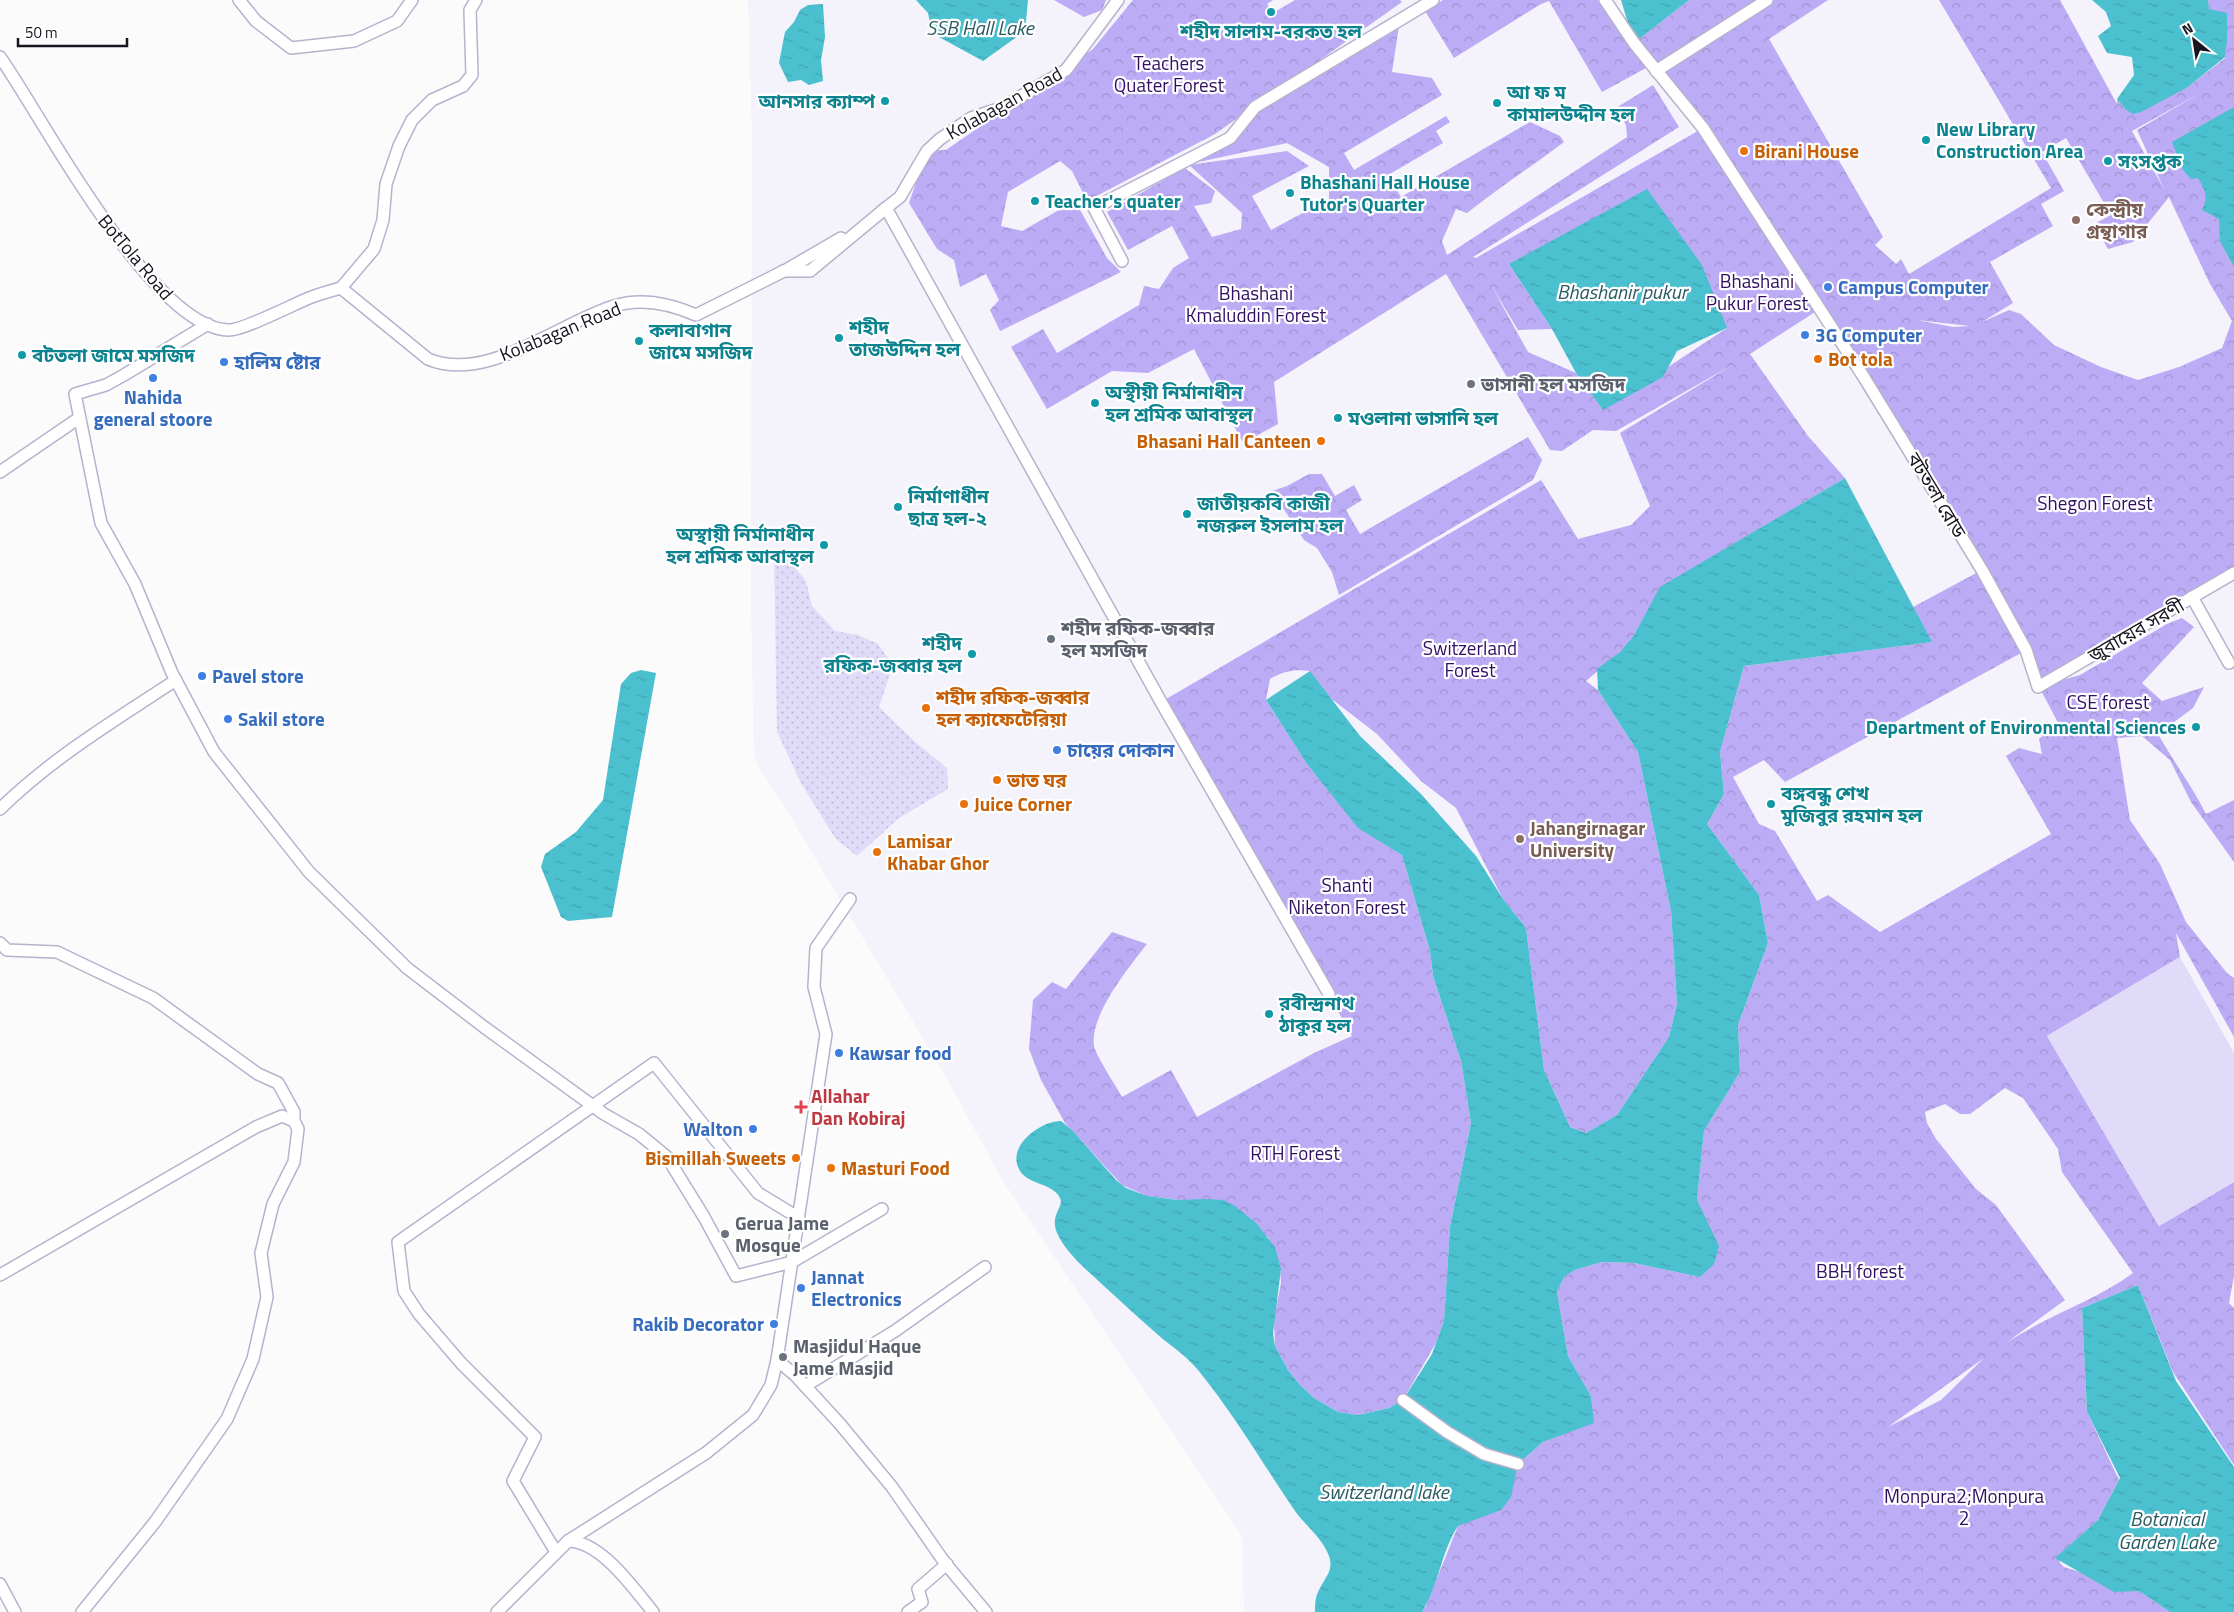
<svg xmlns="http://www.w3.org/2000/svg" width="2234" height="1612" viewBox="0 0 2234 1612" font-family="'Titillium Web','Noto Sans Bengali',sans-serif">
  <style>
    .built { fill: #f4f2fa }
    .grass { fill: url(#grass-dots) }
    .forest { fill: url(#forest-crowns); fill-rule: evenodd }
    .pitch { fill: #e0dbf8 }
    .water { fill: url(#water-ripples) }
    .lines { fill: none; stroke-linecap: round; stroke-linejoin: round }
    .street-casing { stroke: #b7b2cd; stroke-width: 14 }
    .street { stroke: #fff; stroke-width: 11 }
    .culture-dot { fill: #0f9aa8; stroke: #fff; stroke-width: 2 }
    .food-dot { fill: #e8710a; stroke: #fff; stroke-width: 2 }
    .education-dot { fill: #8d6e63; stroke: #fff; stroke-width: 2 }
    .shop-dot { fill: #3f7fe0; stroke: #fff; stroke-width: 2 }
    .worship-dot { fill: #6b7280; stroke: #fff; stroke-width: 2 }
    .health-dot { fill: #e0444e; stroke: #fff; stroke-width: 2 }
    .labels { text-anchor: middle; stroke-width: 4.5; stroke-linejoin: round; paint-order: stroke }
    .culture-label { font-size: 19px; font-weight: bold; fill: #0d838f; stroke: #fff; text-anchor: start }
    .park-label { font-size: 19px; fill: #310e63; stroke: #fff }
    .street-label { font-size: 19px; fill: #17151f; stroke: #fff }
    .food-label { font-size: 19px; font-weight: bold; fill: #c56008; stroke: #fff; text-anchor: start }
    .education-label { font-size: 19px; font-weight: bold; fill: #785e54; stroke: #fff; text-anchor: start }
    .shop-label { font-size: 19px; font-weight: bold; fill: #366cbe; stroke: #fff; text-anchor: start }
    .worship-label { font-size: 19px; font-weight: bold; fill: #5b616d; stroke: #fff; text-anchor: start }
    .health-label { font-size: 19px; font-weight: bold; fill: #be3a42; stroke: #fff; text-anchor: start }
    .water-label { font-size: 20px; font-style: italic; fill: #2a5b61; stroke: #fff }
  </style>
  <defs>
    <pattern id="grass-dots" width="8" height="8" patternUnits="userSpaceOnUse" patternTransform="scale(1.25)"><rect width="8" height="8" fill="#e0dbf8"/><path d="M2 2h.1M6 6h.1" fill="none" stroke="#bfbbd4" stroke-width="1.8" stroke-linecap="round"/></pattern>
    <pattern id="forest-crowns" width="20" height="18" patternUnits="userSpaceOnUse" patternTransform="scale(1.25)"><rect width="20" height="18" fill="#bcabf5"/><path d="M2 6a3 3 0 1 1 6 0M12 15a3 3 0 1 1 6 0" fill="none" stroke="#a192d2"/></pattern>
    <pattern id="water-ripples" width="26" height="14" patternUnits="userSpaceOnUse" patternTransform="scale(1.25)"><rect width="26" height="14" fill="#4bc0cf"/><path d="M2 4q2-2 4 0t4 0M15 11q2-2 4 0t4 0" fill="none" stroke="#41a4b1"/></pattern>
  </defs>
  <rect width="100%" height="100%" fill="#fbfbfb"/>
  <!-- built -->
  <polygon class="built" points="748,0 2234,0 2234,1612 1244,1612 1242,1536 1003,1181 942,1070 787,811 758,767 754,756 751,606 752,135"/>
  <!-- grass -->
  <polygon class="grass" points="774,548 789,560 806,581 812,606 835,631 858,635 878,644 893,665 879,707 915,742 947,768 948,789 899,818 857,856 835,838 801,783 777,732"/>
  <!-- forest -->
  <g class="forest">
    <polygon points="1054,0 1106,0 1102,10 1084,17"/>
    <polygon points="1133,0 1273,0 1267,4 1273,13 1295,0 1400,0 1402,2 1215,134 1087,201 1072,171 1060,161 1008,192 1001,226 1022,231 1075,201 1107,258 1121,272 1000,331 990,310 999,300 986,274 960,287 954,260 937,249 909,203 927,151 946,150 1093,49"/>
    <polygon points="1443,0 1600,0 1646,68 1602,92 1549,1 1541,4 1454,58 1425,11"/>
    <path d="M1689,0H1828L1769,39L1883,237L1875,245L1896,264L1901,259L1909,274L2051,188L1939,0H2060L2117,104V99L2125,109L2188,87L2225,58V50L2209,9L2208,0H2234V573L2041,686L2080,675L2167,624L2182,618L2194,627L2142,683L2162,701L2204,687L2193,708L2158,734C2173,761 2192,786 2206,814L2234,800V862L2191,802L2170,760L2142,736L2117,738L2130,820L2160,864L2186,922L2227,973L2234,978V1037L2176,933L2180,957L2047,1036L2159,1226L2234,1182V1276L2229,1303L2234,1308V1465L2173,1372L2138,1285L2082,1308L2087,1412L2119,1480L2098,1520L2059,1555L2060,1563L2064,1567L2139,1591L2170,1612H1419L1425,1608L1458,1526L1518,1464L1543,1442L1593,1422L1591,1396L1568,1356L1557,1292L1564,1277L1575,1270L1602,1262L1634,1263L1700,1277L1697,1200L1704,1131L1740,1072L1738,1025L1768,943L1759,895L1707,824L1724,794L1720,752L1744,666L1931,642L1913,607L1982,570L1818,310L1750,354L1808,436L1845,478L1661,587L1634,635L1620,652L1586,681L1598,690L1638,752L1671,911L1677,1004L1669,1037L1617,1115L1586,1133L1570,1127L1544,1070L1526,928L1503,899L1456,808L1421,781L1377,734L1329,697L1310,671C1294,669 1284,671 1270,679L1266,700L1307,764L1358,827L1402,855L1430,951L1433,976L1461,1061L1471,1123L1450,1227L1444,1321L1437,1341L1403,1400L1389,1408L1357,1415L1338,1412L1314,1398L1300,1385L1288,1370L1275,1346L1274,1319L1281,1283L1280,1265L1268,1237L1178,1200L1147,1196L1122,1185L1065,1123L1041,1080L1029,1049L1033,1000L1052,982L1066,989L1112,932L1147,944C1129,967 1089,1016 1094,1046C1096,1056 1116,1086 1122,1097L1171,1070L1197,1117L1314,1053L1352,1036L1161,702L1541,480L1578,539L1631,525L1650,506L1620,433L1734,364L1616,431L1593,430L1562,451L1550,450L1446,274L1274,382L1278,424L1243,443L1194,349L1148,373L1112,371L1047,409L1011,347L1043,329L1057,353L1139,305L1144,286L1159,289L1173,268L1189,258L1172,226L1128,250L1107,212L1185,168L1215,191L1211,203L1194,206L1212,237L1241,229L1242,213L1189,165L1287,151L1309,166L1252,196L1271,230L1329,199V167L1287,143L1194,163L1259,111L1399,26L1392,72L1432,78L1442,95L1344,153L1354,170L1446,116L1450,122L1436,131L1443,143L1388,175L1401,197L1530,122L1560,136L1564,142C1532,166 1499,188 1467,213L1456,209L1442,241L1447,255L1627,137L1626,125L1616,108L1653,85L1679,127L1473,257L1476,258L1703,128L1634,43ZM2202,92L2137,130L2164,189L2132,131ZM2066,138L2111,215L2094,224L2108,249L2133,242L2169,197L2210,284L2232,321L2222,348L2179,367L2138,380L2101,367L2054,345L2021,314L2009,310L1982,322L2013,303L1990,262L2053,226L2041,204L2064,191L2042,152ZM1509,264L1727,328L1603,410L1576,373L1528,352L1491,285L1518,330L1552,329ZM1917,320L1970,326L1953,327ZM2021,653L2063,732L2052,728L2039,739L2042,754L2019,748L2006,756L2051,834L1880,932L1828,895L1817,901L1775,831L1759,824L1733,777L1764,760L1785,782ZM2005,1088L2023,1098L2058,1149L2062,1172L2133,1273C2095,1301 2046,1316 2006,1343L2065,1300L1996,1205L1976,1189L1936,1139L1927,1123L1925,1112L1945,1104L1960,1114H1970ZM1984,1358L1941,1400L1888,1427Z"/>
    <polygon points="1528,437 1542,460 1533,480 1339,595 1332,572 1317,548 1304,540 1272,491 1287,486 1309,474 1322,474 1335,496 1354,485 1362,500 1346,510 1360,534"/>
  </g>
  <!-- pitch -->
  <polygon class="pitch" points="2180,957 2234,1053 2234,1182 2159,1226 2047,1036"/>
  <!-- water -->
  <g class="water">
    <polygon points="916,0 1028,0 1025,31 983,61 937,36 931,27 928,13"/>
    <polygon points="1621,0 1689,0 1634,43"/>
    <polygon points="2092,0 2208,0 2209,9 2227,13 2227,41 2225,57 2188,87 2141,112 2133,114 2125,109 2117,99 2134,75 2132,57 2107,53 2098,36 2111,26 2106,12"/>
    <polygon points="823,4 825,37 821,60 823,81 809,85 801,80 788,82 779,63 785,32 794,22 800,10 808,5"/>
    <path d="M2234,107V267L2220,241L2219,219L2202,210C2209,197 2205,190 2198,178L2191,179L2183,170L2172,142Z"/>
    <polygon points="1647,189 1702,265 1727,328 1677,351 1663,377 1603,410 1576,373 1552,329 1509,264"/>
    <path d="M1845,478L1932,642L1744,666L1720,752L1724,794L1707,824L1759,895L1768,943L1738,1025L1740,1072L1704,1131L1697,1200L1719,1246L1714,1264L1700,1277L1634,1263L1602,1262L1575,1270L1564,1277L1557,1292L1568,1356L1591,1396L1594,1423L1543,1442L1518,1464L1511,1497L1501,1510L1458,1526C1441,1552 1439,1585 1422,1612H1315C1315,1605 1315,1597 1319,1590C1325,1577 1334,1571 1329,1556C1323,1539 1305,1525 1295,1511C1263,1464 1234,1414 1198,1370C1189,1359 1176,1349 1164,1340C1144,1323 1125,1305 1105,1287C1089,1272 1070,1257 1059,1237C1047,1216 1065,1207 1060,1198C1053,1183 1029,1185 1020,1171C1005,1147 1040,1121 1061,1121L1072,1130L1116,1180L1126,1188L1147,1196L1178,1200L1206,1199L1223,1200L1235,1206L1256,1223L1275,1247L1281,1269L1273,1334L1275,1346L1288,1370L1300,1385L1314,1398L1338,1412L1358,1415L1389,1408L1403,1400L1432,1354L1444,1321L1450,1227L1471,1123L1461,1061L1433,976L1430,951L1402,855L1358,828L1307,764L1266,700L1310,671L1360,736L1421,794L1476,856L1503,899L1526,928L1544,1070L1570,1127L1586,1133L1617,1115L1669,1037L1677,1004L1671,911L1638,752L1598,690L1597,669L1620,652L1634,635L1660,587Z"/>
    <polygon points="641,670 656,673 612,917 568,921 561,917 541,867 545,854 576,832 603,800 621,684 631,673"/>
    <polygon points="2138,1285 2176,1381 2234,1467 2234,1612 2170,1612 2139,1591 2114,1592 2055,1558 2098,1520 2120,1478 2087,1412 2082,1308"/>
  </g>
  <g class="lines">
    <defs>
      <g id="street">
        <polyline points="239,0 256,21 291,48 354,41 397,21 412,0"/>
        <polyline points="1605,0 1634,43 1703,128 1865,379 1982,570 2026,650 2038,687 2234,573"/>
        <path d="M0,57C43,118 151,327 228,330C242,331 292,305 309,298C319,294 330,291 341,288"/>
        <polyline points="1656,71 1767,0"/>
        <polyline points="882,211 900,197 927,151 940,139 971,118 1001,108 1066,70 1118,0"/>
        <polyline points="1122,261 1094,208 1230,138 1255,107 1433,0"/>
        <polyline points="783,271 810,271 886,208 1161,702 1329,994"/>
        <path d="M341,288L428,359C486,384 559,323 614,306C642,297 671,304 696,315L786,270L841,238"/>
        <polyline points="341,288 374,249 383,220 386,184 399,146 412,120 432,100 463,86 472,75 470,10 476,0"/>
        <polyline points="208,324 124,375 106,385 75,394 101,523 135,584 172,673 214,752 309,872 407,968 484,1027 604,1114 639,1134 667,1157 704,1217 736,1276 792,1262 882,1209"/>
        <polyline points="0,472 79,418"/>
        <polyline points="2192,597 2229,663"/>
        <path d="M0,809C52,758 115,720 176,680"/>
        <polyline points="0,943 7,950 57,952 153,998 258,1074 278,1083 294,1112 294,1121"/>
        <polyline points="0,1275 256,1127 282,1116 294,1121 298,1129 294,1162 273,1204 261,1253 267,1297 253,1359 227,1419 155,1522 82,1612"/>
        <polyline points="777,1360 795,1375 840,1424 892,1487 945,1563 986,1612"/>
        <polyline points="805,1386 895,1331 985,1267"/>
        <polyline points="1403,1400 1447,1432 1484,1454 1518,1464"/>
        <polyline points="568,1541 706,1453 753,1415 771,1385 777,1360 826,1034 814,987 816,948 850,899"/>
        <polyline points="556,1552 513,1481 535,1437 461,1363 419,1314 404,1291 398,1242 654,1063 758,1193 799,1218"/>
        <polyline points="0,1584 15,1612"/>
        <path d="M497,1612L568,1541C601,1541 634,1589 653,1612"/>
        <polyline points="908,1612 922,1602 918,1589 947,1564"/>
      </g>
    </defs>
    <!-- street casing -->
    <use href="#street" class="street-casing"/>
    <!-- street -->
    <use href="#street" class="street"/>
  </g>
  <!-- markers -->
  <g class="culture-dot">
    <circle cx="1271" cy="12" r="5"/>
    <circle cx="885" cy="101" r="5"/>
    <circle cx="1497" cy="103" r="5"/>
    <circle cx="1926" cy="140" r="5"/>
    <circle cx="2108" cy="161" r="5"/>
    <circle cx="1290" cy="193" r="5"/>
    <circle cx="1035" cy="201" r="5"/>
    <circle cx="839" cy="338" r="5"/>
    <circle cx="639" cy="341" r="5"/>
    <circle cx="22" cy="355" r="5"/>
    <circle cx="1095" cy="403" r="5"/>
    <circle cx="1338" cy="418" r="5"/>
    <circle cx="898" cy="507" r="5"/>
    <circle cx="1187" cy="514" r="5"/>
    <circle cx="824" cy="545" r="5"/>
    <circle cx="972" cy="654" r="5"/>
    <circle cx="2196" cy="727" r="5"/>
    <circle cx="1771" cy="804" r="5"/>
    <circle cx="1269" cy="1014" r="5"/>
  </g>
  <g class="food-dot">
    <circle cx="1744" cy="151" r="5"/>
    <circle cx="1818" cy="359" r="5"/>
    <circle cx="1321" cy="441" r="5"/>
    <circle cx="926" cy="708" r="5"/>
    <circle cx="997" cy="780" r="5"/>
    <circle cx="964" cy="804" r="5"/>
    <circle cx="877" cy="852" r="5"/>
    <circle cx="796" cy="1158" r="5"/>
    <circle cx="831" cy="1168" r="5"/>
  </g>
  <g class="education-dot">
    <circle cx="2076" cy="220" r="5"/>
    <circle cx="1520" cy="839" r="5"/>
  </g>
  <g class="shop-dot">
    <circle cx="1828" cy="287" r="5"/>
    <circle cx="1805" cy="335" r="5"/>
    <circle cx="224" cy="362" r="5"/>
    <circle cx="153" cy="378" r="5"/>
    <circle cx="202" cy="676" r="5"/>
    <circle cx="228" cy="719" r="5"/>
    <circle cx="1057" cy="750" r="5"/>
    <circle cx="839" cy="1053" r="5"/>
    <circle cx="753" cy="1129" r="5"/>
    <circle cx="801" cy="1288" r="5"/>
    <circle cx="774" cy="1324" r="5"/>
  </g>
  <g class="worship-dot">
    <circle cx="1471" cy="384" r="5"/>
    <circle cx="1051" cy="639" r="5"/>
    <circle cx="725" cy="1234" r="5"/>
    <circle cx="783" cy="1357" r="5"/>
  </g>
  <path class="health-dot" d="M798.5 1099.5h5v5h5v5h-5v5h-5v-5h-5v-5h5z"/>
  <g class="labels">
    <!-- culture labels -->
    <g class="culture-label">
      <text x="1271" y="38" text-anchor="middle">শহীদ সালাম-বরকত হল</text>
      <text x="1507" y="99">আ ফ ম<tspan x="1507" dy="22">কামালউদ্দীন হল</tspan></text>
      <text x="875" y="108" text-anchor="end">আনসার ক্যাম্প</text>
      <text x="1936" y="136">New Library<tspan x="1936" dy="22">Construction Area</tspan></text>
      <text x="2118" y="168">সংসপ্তক</text>
      <text x="1300" y="189">Bhashani Hall House<tspan x="1300" dy="22">Tutor's Quarter</tspan></text>
      <text x="1045" y="208">Teacher's quater</text>
      <text x="849" y="334">শহীদ<tspan x="849" dy="22">তাজউদ্দিন হল</tspan></text>
      <text x="649" y="337">কলাবাগান<tspan x="649" dy="22">জামে মসজিদ</tspan></text>
      <text x="32" y="362">বটতলা জামে মসজিদ</text>
      <text x="1105" y="399">অস্থীয়ী নির্মানাধীন<tspan x="1105" dy="22">হল শ্রমিক আবাস্থল</tspan></text>
      <text x="1348" y="425">মওলানা ভাসানি হল</text>
      <text x="908" y="503">নির্মাণাধীন<tspan x="908" dy="22">ছাত্র হল-২</tspan></text>
      <text x="1197" y="510">জাতীয়কবি কাজী<tspan x="1197" dy="22">নজরুল ইসলাম হল</tspan></text>
      <text x="814" y="541" text-anchor="end">অস্থায়ী নির্মানাধীন<tspan x="814" dy="22">হল শ্রমিক আবাস্থল</tspan></text>
      <text x="962" y="650" text-anchor="end">শহীদ<tspan x="962" dy="22">রফিক-জব্বার হল</tspan></text>
      <text x="2186" y="734" text-anchor="end">Department of Environmental Sciences</text>
      <text x="1781" y="800">বঙ্গবন্ধু শেখ<tspan x="1781" dy="22">মুজিবুর রহমান হল</tspan></text>
      <text x="1279" y="1010">রবীন্দ্রনাথ<tspan x="1279" dy="22">ঠাকুর হল</tspan></text>
    </g>
    <!-- park labels -->
    <g class="park-label">
      <text x="1169" y="70">Teachers<tspan x="1169" dy="22">Quater Forest</tspan></text>
      <text x="1757" y="288">Bhashani<tspan x="1757" dy="22">Pukur Forest</tspan></text>
      <text x="1256" y="300">Bhashani<tspan x="1256" dy="22">Kmaluddin Forest</tspan></text>
      <text x="2095" y="510">Shegon Forest</text>
      <text x="1470" y="655">Switzerland<tspan x="1470" dy="22">Forest</tspan></text>
      <text x="2108" y="709">CSE forest</text>
      <text x="1347" y="892">Shanti<tspan x="1347" dy="22">Niketon Forest</tspan></text>
      <text x="1295" y="1160">RTH Forest</text>
      <text x="1860" y="1278">BBH forest</text>
      <text x="1964" y="1503">Monpura2;Monpura<tspan x="1964" dy="22">2</tspan></text>
    </g>
    <!-- street labels -->
    <g class="street-label">
      <text transform="translate(1004 103) rotate(-29)" y="7">Kolabagan Road</text>
      <text transform="translate(136 257) rotate(50)" y="7">BotTola Road</text>
      <text transform="translate(560 331) rotate(-22)" y="7">Kolabagan Road</text>
      <text transform="translate(1937 495) rotate(59)" y="7">বটতলা রোড</text>
      <text transform="translate(2136 630) rotate(-30)" y="7">জুবায়ের সরণী</text>
    </g>
    <!-- food labels -->
    <g class="food-label">
      <text x="1754" y="158">Birani House</text>
      <text x="1828" y="366">Bot tola</text>
      <text x="1311" y="448" text-anchor="end">Bhasani Hall Canteen</text>
      <text x="936" y="704">শহীদ রফিক-জব্বার<tspan x="936" dy="22">হল ক্যাফেটেরিয়া</tspan></text>
      <text x="1007" y="787">ভাত ঘর</text>
      <text x="974" y="811">Juice Corner</text>
      <text x="887" y="848">Lamisar<tspan x="887" dy="22">Khabar Ghor</tspan></text>
      <text x="786" y="1165" text-anchor="end">Bismillah Sweets</text>
      <text x="841" y="1175">Masturi Food</text>
    </g>
    <!-- education labels -->
    <g class="education-label">
      <text x="2086" y="216">কেন্দ্রীয়<tspan x="2086" dy="22">গ্রন্থাগার</tspan></text>
      <text x="1530" y="835">Jahangirnagar<tspan x="1530" dy="22">University</tspan></text>
    </g>
    <!-- shop labels -->
    <g class="shop-label">
      <text x="1838" y="294">Campus Computer</text>
      <text x="1815" y="342">3G Computer</text>
      <text x="234" y="369">হালিম ষ্টোর</text>
      <text x="153" y="404" text-anchor="middle">Nahida<tspan x="153" dy="22">general stoore</tspan></text>
      <text x="212" y="683">Pavel store</text>
      <text x="238" y="726">Sakil store</text>
      <text x="1067" y="757">চায়ের দোকান</text>
      <text x="849" y="1060">Kawsar food</text>
      <text x="743" y="1136" text-anchor="end">Walton</text>
      <text x="811" y="1284">Jannat<tspan x="811" dy="22">Electronics</tspan></text>
      <text x="764" y="1331" text-anchor="end">Rakib Decorator</text>
    </g>
    <!-- worship labels -->
    <g class="worship-label">
      <text x="1481" y="391">ভাসানী হল মসজিদ</text>
      <text x="1061" y="635">শহীদ রফিক-জব্বার<tspan x="1061" dy="22">হল মসজিদ</tspan></text>
      <text x="735" y="1230">Gerua Jame<tspan x="735" dy="22">Mosque</tspan></text>
      <text x="793" y="1353">Masjidul Haque<tspan x="793" dy="22">Jame Masjid</tspan></text>
    </g>
    <!-- health labels -->
    <g class="health-label">
      <text x="811" y="1103">Allahar<tspan x="811" dy="22">Dan Kobiraj</tspan></text>
    </g>
    <!-- water labels -->
    <g class="water-label">
      <text x="980" y="35">SSB Hall Lake</text>
      <text x="1622" y="299">Bhashanir pukur</text>
      <text x="1384" y="1499">Switzerland lake</text>
      <text x="2167" y="1526">Botanical<tspan x="2167" dy="23">Garden Lake</tspan></text>
    </g>
  </g>
  <!-- north arrow -->
  <g transform="translate(2194 40) rotate(330)" stroke="#ffffff" stroke-width="4" paint-order="stroke">
  <path d="M0-4L9 19L0 12L-9 19Z" fill="#17151f"/>
  <text y="-8" font-size="14" font-weight="bold" text-anchor="middle" fill="#17151f">N</text>
  </g>
  <!-- scale -->
  <path d="M18 38v8h109v-8" fill="none" stroke="#17151f" stroke-width="2.5"/>
  <text x="25" y="38" font-size="15" fill="#17151f" stroke="#ffffff" stroke-width="4" paint-order="stroke">50 m</text>
</svg>
